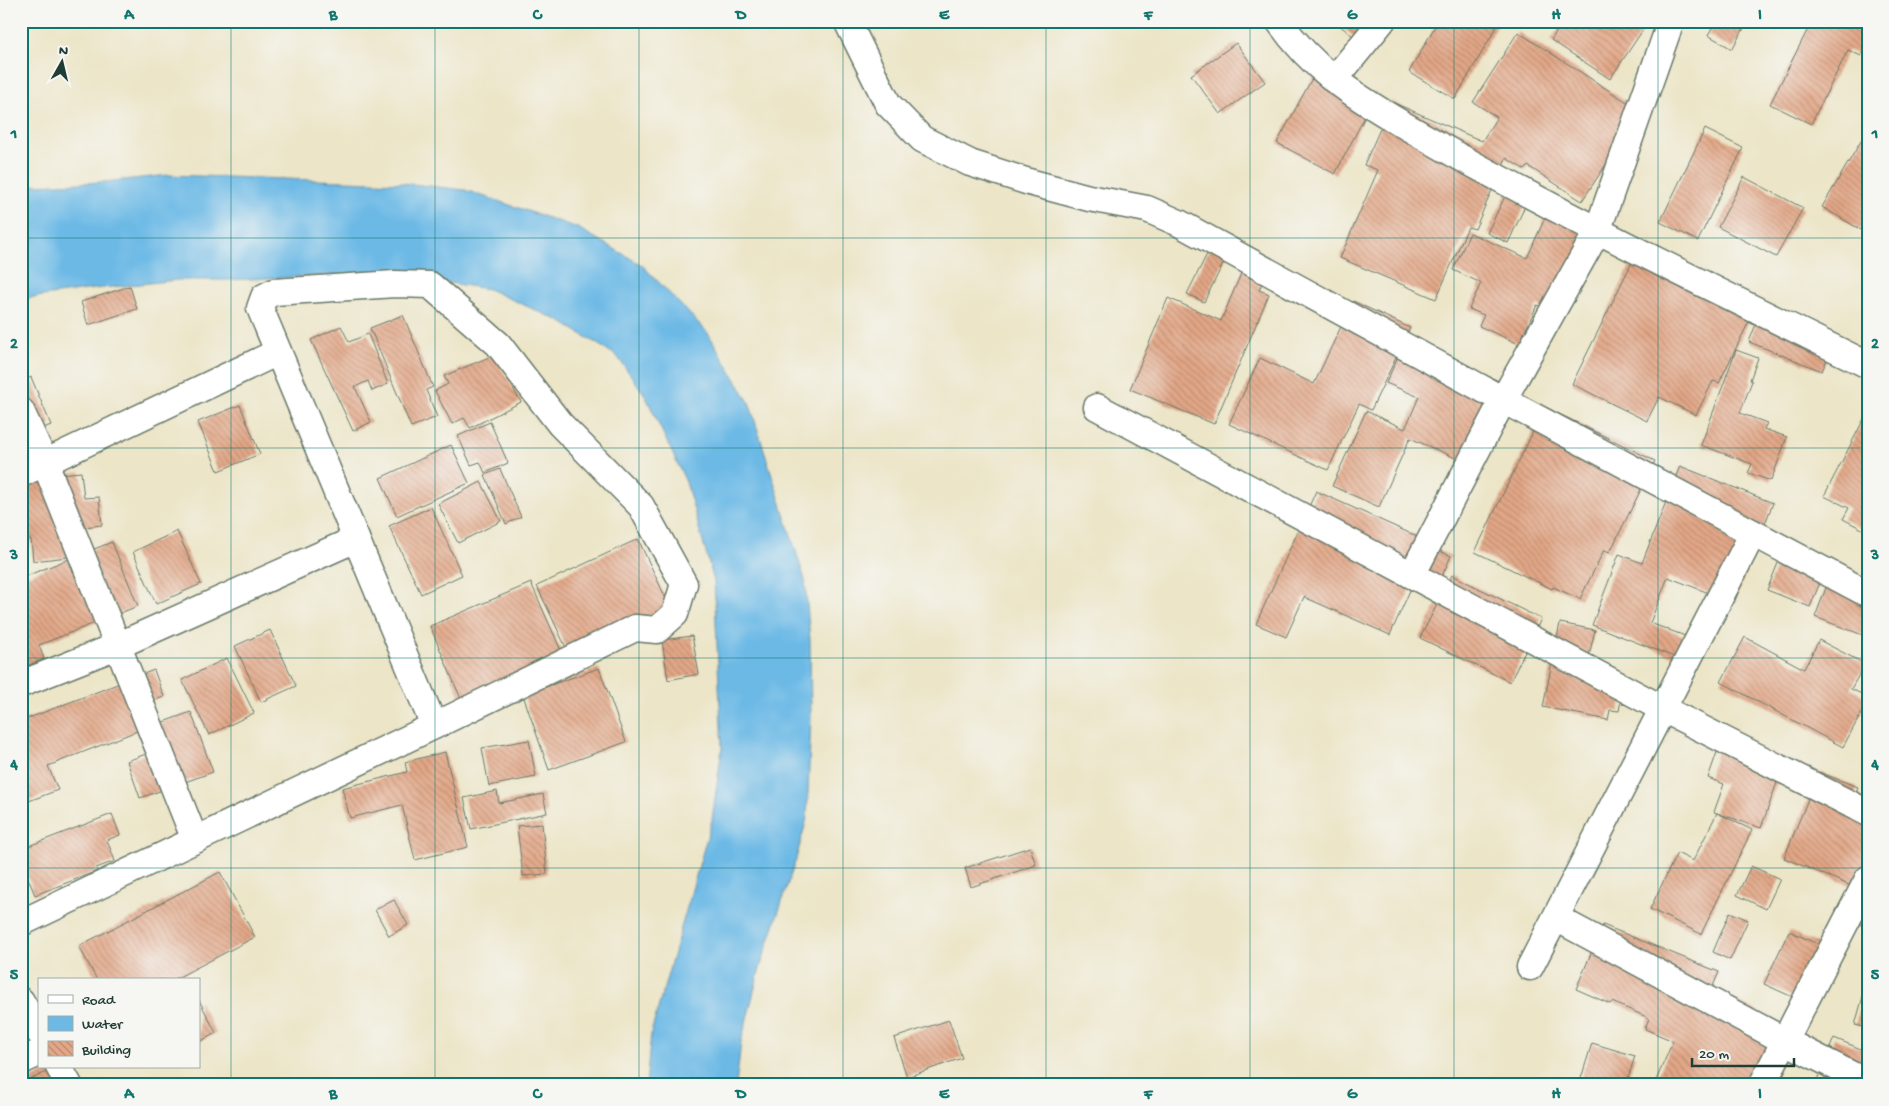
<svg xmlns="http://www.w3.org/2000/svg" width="1889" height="1106" viewBox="0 0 1889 1106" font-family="'Gochi Hand',sans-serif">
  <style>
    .water { fill: #6cb9e6; stroke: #467b8d }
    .building { fill: url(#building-back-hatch) }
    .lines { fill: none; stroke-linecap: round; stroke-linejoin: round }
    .street-casing { stroke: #677868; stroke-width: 29 }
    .street { stroke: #fff; stroke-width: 26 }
    .grid { fill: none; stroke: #0f766e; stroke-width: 1; stroke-opacity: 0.55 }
    .neatline { fill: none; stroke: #0f766e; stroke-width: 2 }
    .grid-label { font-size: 16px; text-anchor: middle; font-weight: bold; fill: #0f766e }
  </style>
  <defs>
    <pattern id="building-back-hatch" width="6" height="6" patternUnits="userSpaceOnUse" patternTransform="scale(1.25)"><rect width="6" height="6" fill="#e3a787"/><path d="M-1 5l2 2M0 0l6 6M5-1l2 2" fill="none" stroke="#b7896f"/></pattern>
  </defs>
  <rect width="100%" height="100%" fill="#f6f6f2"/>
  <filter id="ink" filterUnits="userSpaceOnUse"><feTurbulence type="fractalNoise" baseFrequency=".02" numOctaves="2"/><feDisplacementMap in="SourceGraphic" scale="10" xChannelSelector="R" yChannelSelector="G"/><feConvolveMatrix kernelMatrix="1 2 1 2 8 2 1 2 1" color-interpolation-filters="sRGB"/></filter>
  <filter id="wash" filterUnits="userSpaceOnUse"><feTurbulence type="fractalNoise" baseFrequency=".0096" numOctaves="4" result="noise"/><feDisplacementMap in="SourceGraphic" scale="20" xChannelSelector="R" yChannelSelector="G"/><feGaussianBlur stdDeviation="1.12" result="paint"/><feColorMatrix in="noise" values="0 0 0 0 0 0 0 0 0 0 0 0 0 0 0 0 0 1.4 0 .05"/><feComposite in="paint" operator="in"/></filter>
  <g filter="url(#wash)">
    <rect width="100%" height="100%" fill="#ece5c8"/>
    <!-- water -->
    <polygon class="water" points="169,175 403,183 465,190 578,228 642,265 708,333 749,402 805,580 810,640 811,718 807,818 796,859 760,968 741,1042 736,1085 646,1085 651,1033 712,820 722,748 714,581 686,482 645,395 617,356 560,321 488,289 385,273 228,280 177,280 94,289 21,299 21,180 33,185 104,182"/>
    <g id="blocks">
      <!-- building -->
      <g class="building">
        <polygon points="1334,21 1381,21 1363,44"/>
        <polygon points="1438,21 1500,21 1455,99 1409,72"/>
        <polygon points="1563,21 1649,21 1610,79 1551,40"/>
        <polygon points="1716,21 1748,21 1732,49 1708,35"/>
        <polygon points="1812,21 1868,21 1868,42 1861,56 1848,50 1811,124 1770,104"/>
        <polygon points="1518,32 1641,111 1582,201 1528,166 1525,170 1506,158 1475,229 1468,227 1436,299 1340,258 1378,170 1364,165 1392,102 1482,141 1497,117 1473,102"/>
        <polygon points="1236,43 1265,82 1220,114 1191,75"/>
        <polygon points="1315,73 1372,103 1335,174 1277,143"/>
        <polygon points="1705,129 1743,148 1698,241 1660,222"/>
        <polygon points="1864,136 1868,139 1868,234 1822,207"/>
        <polygon points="1744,177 1803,208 1776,257 1718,227"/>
        <polygon points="1512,182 1532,191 1508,243 1487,233"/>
        <polygon points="1553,200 1605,223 1560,315 1537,305 1519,344 1479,326 1484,315 1469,309 1481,283 1453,270 1470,233 1527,258"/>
        <polygon points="1213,242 1230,250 1204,302 1187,294"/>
        <polygon points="1640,246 1758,303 1719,383 1713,381 1696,415 1659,397 1647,421 1572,384"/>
        <polygon points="1248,257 1269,266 1259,290 1269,294 1214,424 1130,389 1168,298 1221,321"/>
        <polygon points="130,286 137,309 88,325 81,302"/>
        <polygon points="1353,301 1410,328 1371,410 1359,404 1328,470 1229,424 1260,358 1314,384"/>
        <polygon points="1760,314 1834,344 1822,371 1749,342"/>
        <polygon points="403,315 433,387 426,390 437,417 411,427 370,328"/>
        <polygon points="341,326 349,342 368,334 388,384 372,391 368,381 355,387 371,422 353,431 311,340"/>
        <polygon points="1406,339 1512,387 1469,464 1410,438 1379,507 1332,486 1366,411 1405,429 1419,397 1386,383"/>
        <polygon points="1736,350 1758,358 1750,380 1752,381 1740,413 1767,423 1764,429 1787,437 1771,481 1748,473 1752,464 1701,445"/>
        <polygon points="494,355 521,402 470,428 464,418 452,424 435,391 448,384 444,376"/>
        <polygon points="31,377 51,425 21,437 21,382"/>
        <polygon points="240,405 260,454 218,471 198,422"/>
        <polygon points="1545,407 1655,461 1610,552 1604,550 1580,599 1553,587 1552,589 1475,552"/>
        <polygon points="1868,411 1868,532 1843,519 1849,508 1824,496"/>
        <polygon points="490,422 508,463 485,473 480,462 471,465 458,436"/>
        <polygon points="451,445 469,483 397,516 380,478"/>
        <polygon points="1680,466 1773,503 1734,603 1668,577 1650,623 1696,640 1687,662 1592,625 1619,554 1642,563"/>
        <polygon points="500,469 521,517 506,524 485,475"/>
        <polygon points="81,472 84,498 99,497 102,525 65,529 68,557 33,561 31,539 21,540 21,478"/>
        <polygon points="481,482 501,521 458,543 438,504"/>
        <polygon points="1316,491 1416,536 1415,540 1451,556 1437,587 1416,577 1390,635 1304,597 1286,637 1256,624"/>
        <polygon points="431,507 462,575 421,594 389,526"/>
        <polygon points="177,531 201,584 156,604 133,552"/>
        <polygon points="638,539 670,607 569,654 537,586"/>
        <polygon points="112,542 138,606 39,645 44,659 21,668 21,578"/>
        <polygon points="1785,546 1828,563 1810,607 1767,590"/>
        <polygon points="1833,569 1868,582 1868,637 1815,617"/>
        <polygon points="1452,575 1541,619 1510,682 1420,638"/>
        <polygon points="531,583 563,655 461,699 430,626"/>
        <polygon points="1560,623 1595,630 1588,660 1623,689 1619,711 1610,710 1608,720 1543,707"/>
        <polygon points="270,630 296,686 261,702 235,646"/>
        <polygon points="692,636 699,674 668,680 662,640"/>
        <polygon points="1745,637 1804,669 1819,640 1865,664 1851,689 1868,697 1868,701 1843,747 1721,682"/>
        <polygon points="227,658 254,713 209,735 182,680"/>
        <polygon points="599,668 626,742 549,770 523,695"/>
        <polygon points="154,670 164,697 151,701 152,726 191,712 213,772 140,798 127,761 146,754 137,731 48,766 58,790 21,804 21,721"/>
        <polygon points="1722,738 1785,760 1761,828 1714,812 1724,784 1708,778"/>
        <polygon points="529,740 536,777 489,786 482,748"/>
        <polygon points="445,752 468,847 415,860 402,805 350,818 342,788 407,772 405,762"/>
        <polygon points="1819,772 1858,787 1853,799 1868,805 1868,888 1866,892 1784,858"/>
        <polygon points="497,791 499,803 543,794 547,813 471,829 464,798"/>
        <polygon points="1717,813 1752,830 1701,934 1650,909 1677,853 1693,861"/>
        <polygon points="112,814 120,835 107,840 115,861 96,868 97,871 35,895 21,861 21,849"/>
        <polygon points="542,824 547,874 523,876 517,826"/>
        <polygon points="1030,847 1036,865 971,887 965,868"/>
        <polygon points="1751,866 1780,879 1766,909 1737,895"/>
        <polygon points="220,872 255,937 173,980 97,980 79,946"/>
        <polygon points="394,900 408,925 389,936 375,910"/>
        <polygon points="1730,912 1748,920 1730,960 1713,952"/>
        <polygon points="1603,925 1719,972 1711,991 1758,1011 1748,1033 1787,1050 1772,1085 1654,1085 1673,1041 1645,1029 1649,1018 1612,1002 1610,1004 1576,989"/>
        <polygon points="1789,931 1833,951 1808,1004 1764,984"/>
        <polygon points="1867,982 1868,982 1868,1028 1855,1025"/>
        <polygon points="199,1000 216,1033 199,1042"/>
        <polygon points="949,1020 962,1058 907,1077 894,1038"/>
        <polygon points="1834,1038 1868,1052 1868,1085 1815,1085"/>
        <polygon points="1592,1043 1635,1056 1626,1085 1579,1085"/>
        <polygon points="57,1067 81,1085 21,1085 21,1084"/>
      </g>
    </g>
  </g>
  <g filter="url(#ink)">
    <use href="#blocks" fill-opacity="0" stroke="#677868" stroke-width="1"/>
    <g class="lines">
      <defs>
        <g id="street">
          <polyline points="847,21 888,104 922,139 970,163 1029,182 1089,198 1147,209 1179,223 1503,400 1868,594"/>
          <path d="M1279,21C1313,70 1353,95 1402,124C1436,144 1470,163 1504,181C1624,246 1746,305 1868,365"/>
          <polyline points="1334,80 1382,21"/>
          <polyline points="1097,407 1663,709 1868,813"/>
          <polyline points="21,411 45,463 195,840"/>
          <polyline points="21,474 278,352"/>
          <polyline points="1412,575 1503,400 1597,232 1671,21"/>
          <polyline points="21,684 117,646 356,539"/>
          <polyline points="1556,918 1785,1041 1868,1083"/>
          <polyline points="21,923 434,726 635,628 657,630 675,614 684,584 641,506 560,424 498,344 430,285 395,284 274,292 264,297 260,308 434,726"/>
          <polyline points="1530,967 1753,533"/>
          <polyline points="21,1001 39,1032"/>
          <polyline points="21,1061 39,1053"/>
          <polyline points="59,1067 69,1085"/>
          <polyline points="1762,1085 1868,879"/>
        </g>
      </defs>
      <!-- street casing -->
      <use href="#street" class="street-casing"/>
      <!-- street -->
      <use href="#street" class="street"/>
    </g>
  </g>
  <!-- grid -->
  <path class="grid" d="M231,21V1085M435,21V1085M639,21V1085M843,21V1085M1046,21V1085M1250,21V1085M1454,21V1085M1658,21V1085M21,238H1868M21,448H1868M21,658H1868M21,868H1868"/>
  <!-- margin -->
  <rect width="1889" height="1106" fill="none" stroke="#f6f6f2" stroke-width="55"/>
  <!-- legend -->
  <rect x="38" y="978" width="162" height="90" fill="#f6f6f2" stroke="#a0aca6"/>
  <rect x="48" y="995" width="25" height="8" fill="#ffffff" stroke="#a0aca6"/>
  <text x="82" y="1004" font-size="15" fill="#1f3d34">Road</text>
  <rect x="48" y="1016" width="25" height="15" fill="#6cb9e6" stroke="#a0aca6"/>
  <text x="82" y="1028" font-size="15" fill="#1f3d34">Water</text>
  <rect x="48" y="1041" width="25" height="15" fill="url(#building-back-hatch)" stroke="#a0aca6"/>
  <text x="82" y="1054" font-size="15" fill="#1f3d34">Building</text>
  <!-- north arrow -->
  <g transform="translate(62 62) rotate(8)" stroke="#f6f6f2" stroke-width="4" paint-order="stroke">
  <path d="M0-4L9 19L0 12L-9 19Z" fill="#1f3d34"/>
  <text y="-8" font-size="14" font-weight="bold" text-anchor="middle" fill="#1f3d34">N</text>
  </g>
  <!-- scale -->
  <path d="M1692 1058v8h102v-8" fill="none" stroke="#1f3d34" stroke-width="2.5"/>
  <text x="1699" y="1058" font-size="15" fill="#1f3d34" stroke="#f6f6f2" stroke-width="4" paint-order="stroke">20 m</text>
  <rect x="28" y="28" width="1834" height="1050" class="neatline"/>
  <g class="grid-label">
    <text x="129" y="19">A</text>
    <text x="333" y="19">B</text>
    <text x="537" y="19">C</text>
    <text x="741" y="19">D</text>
    <text x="944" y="19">E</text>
    <text x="1148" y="19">F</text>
    <text x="1352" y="19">G</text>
    <text x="1556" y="19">H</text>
    <text x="1760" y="19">I</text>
    <text x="14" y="138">1</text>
    <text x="1875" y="138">1</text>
    <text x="14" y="348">2</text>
    <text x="1875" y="348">2</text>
    <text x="14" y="559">3</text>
    <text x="1875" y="559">3</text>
    <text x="14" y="769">4</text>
    <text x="1875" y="769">4</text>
    <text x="14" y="979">5</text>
    <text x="1875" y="979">5</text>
    <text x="129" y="1098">A</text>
    <text x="333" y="1098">B</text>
    <text x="537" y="1098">C</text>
    <text x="741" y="1098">D</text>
    <text x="944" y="1098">E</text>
    <text x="1148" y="1098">F</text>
    <text x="1352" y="1098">G</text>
    <text x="1556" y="1098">H</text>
    <text x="1760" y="1098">I</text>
  </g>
</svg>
